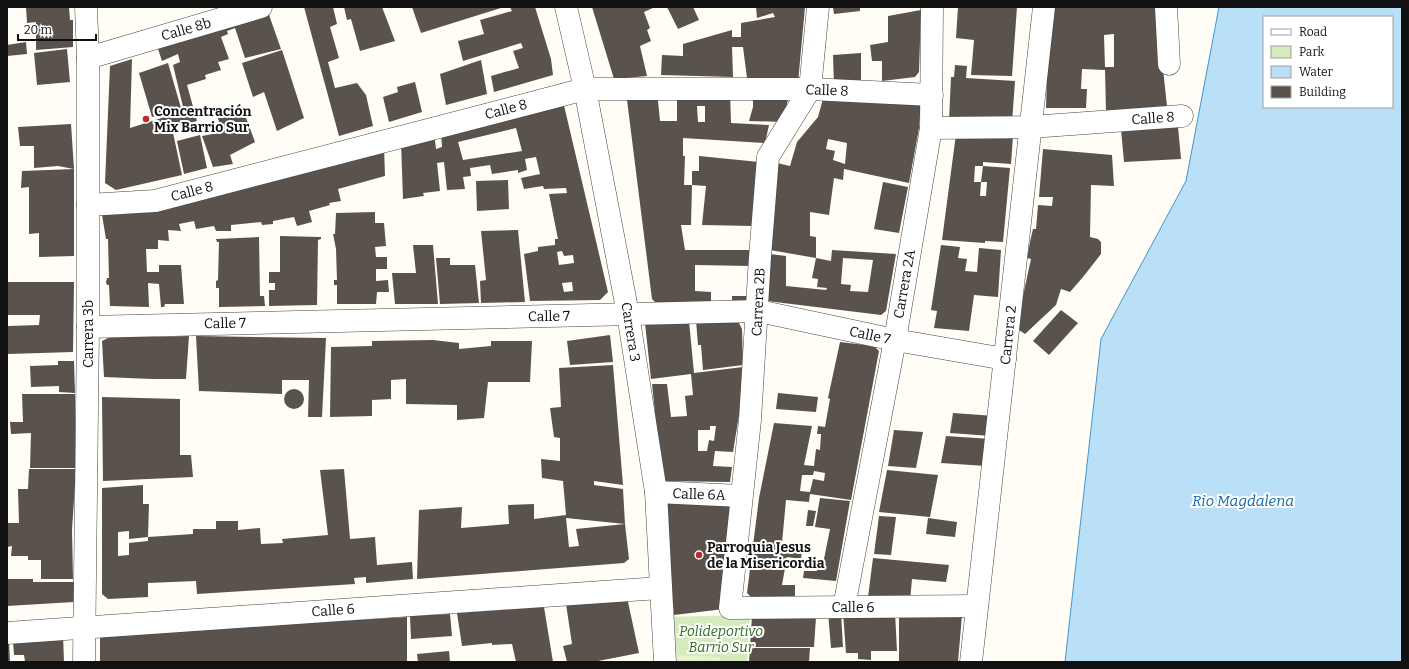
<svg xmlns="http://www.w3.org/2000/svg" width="1409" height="669" viewBox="0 0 1409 669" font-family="Bitter,serif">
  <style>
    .green { fill: #d5ebbd }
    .pitch { fill: #e6f2cf }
    .water { fill: #b9e0f7; stroke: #3f96cf; fill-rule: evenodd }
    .building { fill: #5a524d; fill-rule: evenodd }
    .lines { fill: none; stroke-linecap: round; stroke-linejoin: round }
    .minor-casing { stroke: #444; stroke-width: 23 }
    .tertiary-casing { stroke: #444; stroke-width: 23 }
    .minor { stroke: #fff; stroke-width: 22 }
    .tertiary { stroke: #fff; stroke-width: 22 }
    .poi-dot { fill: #c4262e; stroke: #fff; stroke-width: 1.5 }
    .labels { text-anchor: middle; stroke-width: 4; stroke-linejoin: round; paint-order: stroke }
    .street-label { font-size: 14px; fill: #111; stroke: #fff }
    .poi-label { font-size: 14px; font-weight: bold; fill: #111; stroke: #fff; text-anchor: start }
    .park-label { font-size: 14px; font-style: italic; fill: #2f6b1f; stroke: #fff }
    .water-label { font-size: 15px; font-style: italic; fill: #1768a6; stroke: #fff }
  </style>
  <rect width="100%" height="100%" fill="#fffdf5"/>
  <!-- green -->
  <polygon class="green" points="750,615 747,662 666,662 664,617"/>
  <!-- pitch -->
  <polygon class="pitch" points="673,655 720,657 721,662 674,662"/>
  <!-- water -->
  <path class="water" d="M1219,7H1402V662H1065L1101,339L1186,181ZM1264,17H1392V107H1264Z"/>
  <!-- building -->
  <g class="building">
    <polygon points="26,7 69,7 70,20 73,20 73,47 36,50 36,22 27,23"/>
    <polygon points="304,7 333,7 337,24 330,27 339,58 328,62 335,88 357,83 366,95 373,126 339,136"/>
    <polygon points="344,7 382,7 395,41 360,51 351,19 347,20"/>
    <polygon points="412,7 504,7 421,33"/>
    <polygon points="510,7 535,7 551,59 553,75 494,92 491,76 519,68 513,51 523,48 521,43 463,61 458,41 484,34 480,20 512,11"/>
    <polygon points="592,7 655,7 644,12 650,28 647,30 651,41 640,46 647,76 614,79"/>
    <polygon points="667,7 693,7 699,20 678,29"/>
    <polygon points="756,7 805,7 798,83 747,78 743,47 732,47 733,77 661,75 662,55 683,56 683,44 732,30 732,37 741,37 741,23 775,17 773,13 757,18"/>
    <polygon points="833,7 860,7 860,11 834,14"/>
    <polygon points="958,7 1017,7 1012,76 971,75 974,40 956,38"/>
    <path d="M1049,7H1161L1163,69L1167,106L1106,111L1105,70L1082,69L1081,89H1087L1086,108H1046ZM1114,34V67H1105L1104,35Z"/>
    <polygon points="921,10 919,72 915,77 882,81 882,61 872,61 870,45 888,42 888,16"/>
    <polygon points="268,12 281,49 245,58 235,28 227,31 228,34 221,37 229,59 218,62 221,70 205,75 206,79 187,85 197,121 172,128 182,175 116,190 105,183 110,66 132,59 130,128 184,111 173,65 180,62 178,54 162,61 158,49"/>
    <polygon points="26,42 27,54 7,56 7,45"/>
    <polygon points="67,49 70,82 37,85 34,53"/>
    <polygon points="282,50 304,118 277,131 264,92 253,97 242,63"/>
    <polygon points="861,53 861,83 834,85 833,55"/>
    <polygon points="481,60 487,94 446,105 440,74"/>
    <polygon points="168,63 181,108 152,117 139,73"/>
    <polygon points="955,65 967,66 966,78 1015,81 1012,123 949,121 951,77 954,77"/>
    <polygon points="415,82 422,112 389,122 383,97 398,92 397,87"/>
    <path d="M657,91L660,121H677V91H730L731,123L769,125L765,143L683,138V156H685L684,185H692L691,225H681L685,250H751V266L695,265V291L711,292V305L657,304L652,299L626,92ZM697,106H705V122H698Z"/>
    <polygon points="753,92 789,92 784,122 749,121 753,107"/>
    <path d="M824,95L921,101L919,128L909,183L844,169L843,180L834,178L829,215L810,212V236L816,237V258L770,250L777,163L790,166L797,142L818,117ZM828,139L847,143L845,164L833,160L835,151L826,149Z"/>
    <path d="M562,97L608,292L600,300L530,301L524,254L538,251V247L555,245V239H558L549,194L567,193L566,188L544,189L543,186L524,189L521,178L540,174L536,157L525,159L527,170L518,173V170L492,174L490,165L470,168L471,176L463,177L465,189L447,190L444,162L437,163L440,191L423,193L424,196L403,199L401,142L434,133L436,149L442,147L441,131ZM516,128L522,151L463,160L458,142ZM562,251L564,256L573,255L574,263L559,265L557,252ZM572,282L573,291L564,292L562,283Z"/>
    <polygon points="241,104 255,142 230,155 233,164 213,167 202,136 223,132 217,116"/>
    <polygon points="71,124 74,169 74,256 39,257 39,233 29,234 29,187 21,188 22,171 74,169 58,166 34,168 34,146 20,146 18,127"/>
    <polygon points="1178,127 1181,159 1124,162 1121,130"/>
    <path d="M956,134L1013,136L1011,164L983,162V166L1010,168L1003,242L985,241V243L942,240ZM975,166H983L981,182H987L986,196H980L981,182H974Z"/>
    <polygon points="200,135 207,168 184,174 177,141"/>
    <polygon points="384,147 385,176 338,189 341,201 329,203 330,205 309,211 312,222 297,226 294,217 273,221 273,224 262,225 261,222 231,225 231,231 216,231 214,226 196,229 194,221 179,224 181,231 168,230 169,241 158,240 158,249 146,249 147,272 159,272 159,265 181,265 184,304 165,304 164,307 161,307 159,284 148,283 149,307 110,306 109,285 107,285 106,282 107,278 109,278 108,239 106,239 102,215"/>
    <polygon points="1043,149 1112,155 1114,186 1091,185 1090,237 1098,239 1101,242 1101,254 1083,277 1070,292 1061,289 1056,305 1025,334 1016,328 1031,259 1027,258 1030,242 1033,229 1036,229 1038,205 1052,206 1053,197 1039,197"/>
    <polygon points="699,156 759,162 753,226 702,225 706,186 692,185 692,171 699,171"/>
    <polygon points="508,180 509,209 477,211 476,181"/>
    <polygon points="883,182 908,187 899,233 874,229"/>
    <polygon points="375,212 375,223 384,223 386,246 375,247 376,257 387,257 387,269 376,269 376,281 388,280 389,292 377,292 376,304 337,304 337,285 334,285 334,280 337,280 336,249 333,234 335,234 336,213"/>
    <polygon points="518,230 525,302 481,303 480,281 486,280 481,231"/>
    <polygon points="280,236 321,237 321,239 318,240 317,305 269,306 269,290 275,290 275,283 269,283 269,272 280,272"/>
    <polygon points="259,237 260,296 264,296 265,306 219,307 219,288 216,288 216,281 218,280 219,242 217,242 216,239"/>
    <polygon points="413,245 433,245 438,304 395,304 392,273 416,273"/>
    <polygon points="941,245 960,247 958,258 967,259 965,271 977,272 979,248 1001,250 998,297 974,295 969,331 934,328 937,311 931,310"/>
    <path d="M832,250L896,254L886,311L881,315L767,301L770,254L786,256V286L826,290L827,288L817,287L818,279L812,278L816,258L831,261ZM843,258L873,260L868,292L850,291L851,285L841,284Z"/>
    <polygon points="436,258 450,258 450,265 475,265 479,303 440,304"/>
    <polygon points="7,282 74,282 73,352 8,354 8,326 39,325 40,315 7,315"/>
    <polygon points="732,296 751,296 751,306 732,305"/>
    <polygon points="1061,310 1078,323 1049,355 1033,341"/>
    <polygon points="737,319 742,329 743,365 703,370 701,345 698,345 696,320"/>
    <path d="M689,321L694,373L743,367L739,415L733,452L715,451L713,466L732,467L730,482L662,481L652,384H667L671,417L687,416L685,396L693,395L691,374L651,379L645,323ZM710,426H716L714,441L709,440L707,451H698V430H710Z"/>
    <polygon points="114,335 156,337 189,336 186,379 152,379 104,377 102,341"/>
    <polygon points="610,335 613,362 570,365 567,341"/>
    <polygon points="196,336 326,338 322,417 308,417 309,380 282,380 282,394 199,391"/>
    <polygon points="433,340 459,343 459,349 491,346 491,341 532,341 530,382 488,382 484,418 457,420 457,405 406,404 406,379 391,380 391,399 372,400 372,416 330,417 331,347 372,346 372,341"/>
    <path d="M840,342L874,346L879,351L851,500L810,494L809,502L786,500L782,543L790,544L789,549L802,550L801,559L787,557L782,585H795V597H751L747,593L759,498L774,423L812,426L804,465L814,466L816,449L820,450L821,434H817L818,426L825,427L830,399L828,398ZM814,471L825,473L824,481L813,479L810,492L800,491L802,475H813Z"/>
    <polygon points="58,361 74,361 75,393 59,392 59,386 31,387 30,366 58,365"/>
    <polygon points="613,365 623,485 594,481 594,485 623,489 625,524 566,518 569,547 579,546 576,529 625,524 629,559 624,563 417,579 419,510 462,507 461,528 509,524 508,505 534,504 534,519 566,515 563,481 542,478 541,459 560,461 560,438 554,437 550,408 561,407 559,368"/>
    <circle cx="294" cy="399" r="10"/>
    <polygon points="778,393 818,397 816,412 776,409"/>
    <polygon points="22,394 75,394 76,468 30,468 31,433 11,434 10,422 23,422"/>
    <polygon points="102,397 180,399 180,455 191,455 193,477 103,481"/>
    <polygon points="953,413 995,416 991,436 950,433"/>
    <polygon points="894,430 923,432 916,468 888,466"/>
    <polygon points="946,436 991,439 986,466 941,463"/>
    <polygon points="29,469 76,469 72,530 73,579 41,579 41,560 28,560 28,556 11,556 12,546 7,547 7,523 19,523 18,489 28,489"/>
    <path d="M344,469L350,539L375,537L377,565L412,562L413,579L366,583V577L354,578L355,584L197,594L196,581L148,583V597L108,599L102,594V488L143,485V504H149L148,537L193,534V529H216V521H238V530L260,528L261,544L283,543L282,539L328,535L320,470ZM129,531V539L148,537V541L129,543V555L118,556V532Z"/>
    <polygon points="887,470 938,475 930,517 879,512"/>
    <polygon points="663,497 736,502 724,609 674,615"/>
    <polygon points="820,498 850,501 836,581 803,578 804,571 817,571 818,559 824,559 830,529 815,527"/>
    <polygon points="808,510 816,511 813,526 806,526"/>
    <polygon points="879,516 896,517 891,555 874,554"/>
    <polygon points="928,518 957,522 955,537 926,534"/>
    <polygon points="873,558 949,565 946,582 912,579 910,601 868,597"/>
    <polygon points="7,579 33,579 33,582 74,582 74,602 7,606"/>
    <polygon points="623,597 628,602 639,653 593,662 567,662 563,646 572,644 566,604"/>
    <polygon points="544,607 553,662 516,662 512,644 492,645 492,643 462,646 457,613"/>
    <polygon points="828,612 841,613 843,647 831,648"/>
    <polygon points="843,612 895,612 897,651 871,651 871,660 858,659 858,653 846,653"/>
    <polygon points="450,614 452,636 411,639 410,616"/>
    <polygon points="899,614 962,615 958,662 899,662"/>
    <polygon points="752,616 816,617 814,647 750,647"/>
    <polygon points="407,617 407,662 100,662 100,635"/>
    <polygon points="63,635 64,662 25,662 24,655 14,655 13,641"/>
    <polygon points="7,641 9,641 10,662 7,662"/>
    <polygon points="750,648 810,648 809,662 749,662"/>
    <polygon points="449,651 450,662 418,662 417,654"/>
  </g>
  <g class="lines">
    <defs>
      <g id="minor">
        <polyline points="818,7 810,89 768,157 760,257 750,420 730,608 977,606"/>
        <polyline points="1166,7 1169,64"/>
        <polyline points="88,58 261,7"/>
        <polyline points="931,128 1031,127 1182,116"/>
        <polyline points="88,205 155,201 585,89 810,89 932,95"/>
        <polyline points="88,327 758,311 895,340 1005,359"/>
        <polyline points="656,492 741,496"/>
        <polyline points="844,607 895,340 931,128 932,7"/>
        <polyline points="7,633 660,588"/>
        <polyline points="84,662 88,327 88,58 86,7"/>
        <polyline points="971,662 1044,7"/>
      </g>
      <polyline id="tertiary" points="566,7 585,89 628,314 656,492 665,662"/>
    </defs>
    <!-- minor casing -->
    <use href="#minor" class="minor-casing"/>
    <!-- tertiary casing -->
    <use href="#tertiary" class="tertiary-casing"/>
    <!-- minor -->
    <use href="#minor" class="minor"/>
    <!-- tertiary -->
    <use href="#tertiary" class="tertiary"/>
  </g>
  <!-- markers -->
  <g class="poi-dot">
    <circle cx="146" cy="119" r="4"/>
    <circle cx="699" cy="555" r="4"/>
  </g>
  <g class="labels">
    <!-- street labels -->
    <g class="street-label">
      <text transform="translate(186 29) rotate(-16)" y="5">Calle 8b</text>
      <text transform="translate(827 90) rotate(2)" y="5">Calle 8</text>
      <text transform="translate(506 109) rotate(-15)" y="5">Calle 8</text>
      <text transform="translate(1153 118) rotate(-4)" y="5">Calle 8</text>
      <text transform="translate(192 191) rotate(-15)" y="5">Calle 8</text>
      <text transform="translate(904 284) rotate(-80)" y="5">Carrera 2A</text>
      <text transform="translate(758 302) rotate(-87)" y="5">Carrera 2B</text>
      <text transform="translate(549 316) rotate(-1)" y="5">Calle 7</text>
      <text transform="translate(225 323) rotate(-1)" y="5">Calle 7</text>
      <text transform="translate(631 332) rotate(81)" y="5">Carrera 3</text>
      <text transform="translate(88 334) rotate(-90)" y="5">Carrera 3b</text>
      <text transform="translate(870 335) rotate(12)" y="5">Calle 7</text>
      <text transform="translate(1008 335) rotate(-84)" y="5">Carrera 2</text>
      <text transform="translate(699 494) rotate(2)" y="5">Calle 6A</text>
      <text x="853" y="612">Calle 6</text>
      <text transform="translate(333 610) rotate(-4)" y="5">Calle 6</text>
    </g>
    <!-- poi labels -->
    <g class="poi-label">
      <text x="154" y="116">Concentración<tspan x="154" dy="16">Mix Barrio Sur</tspan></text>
      <text x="707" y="552">Parroquia Jesus<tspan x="707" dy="16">de la Misericordia</tspan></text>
    </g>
    <!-- park labels -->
    <g class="park-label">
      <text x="721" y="636">Polideportivo<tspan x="721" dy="16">Barrio Sur</tspan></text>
    </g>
    <!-- water labels -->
    <g class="water-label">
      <text x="1243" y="506">Rio Magdalena</text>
    </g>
  </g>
  <!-- border -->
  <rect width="1409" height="669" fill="none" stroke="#111111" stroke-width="16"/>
  <!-- legend -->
  <rect x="1263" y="16" width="130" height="92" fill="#ffffff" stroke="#a0a0a0"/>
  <rect x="1271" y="29" width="20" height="6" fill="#ffffff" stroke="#a0a0a0"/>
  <text x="1299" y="36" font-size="12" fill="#111111">Road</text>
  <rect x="1271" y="46" width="20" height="12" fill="#d5ebbd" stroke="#a0a0a0"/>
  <text x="1299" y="56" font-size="12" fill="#111111">Park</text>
  <rect x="1271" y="66" width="20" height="12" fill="#b9e0f7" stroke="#a0a0a0"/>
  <text x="1299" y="76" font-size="12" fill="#111111">Water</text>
  <rect x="1271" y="86" width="20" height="12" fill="#5a524d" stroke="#a0a0a0"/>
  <text x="1299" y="96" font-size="12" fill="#111111">Building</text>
  <!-- scale -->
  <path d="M18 34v6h78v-6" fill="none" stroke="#111111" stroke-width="2"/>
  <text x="24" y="34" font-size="12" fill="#111111" stroke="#ffffff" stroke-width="3" paint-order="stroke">20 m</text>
</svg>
